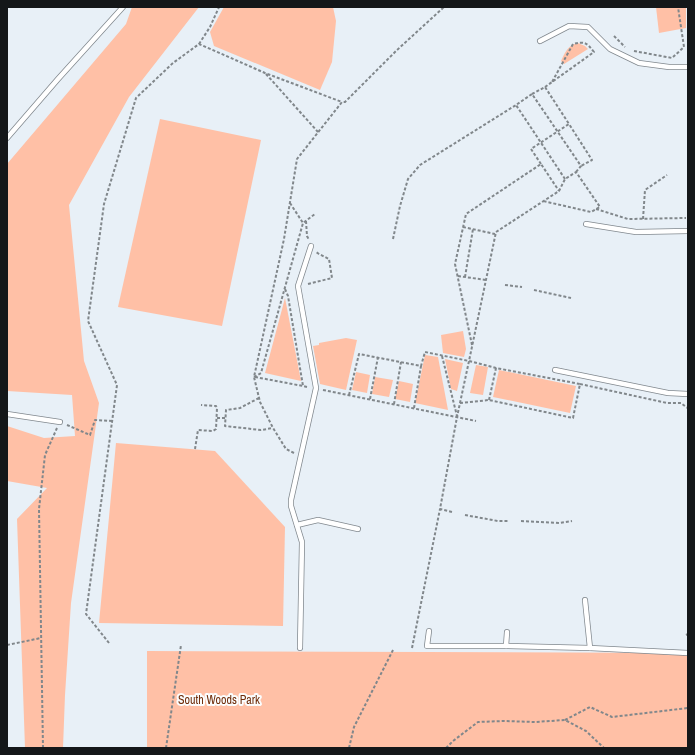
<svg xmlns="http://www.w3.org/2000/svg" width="695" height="755" viewBox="0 0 695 755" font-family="'Archivo Narrow',sans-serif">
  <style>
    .green { fill: #ffc0a6 }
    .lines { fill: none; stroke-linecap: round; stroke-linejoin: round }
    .lane-casing { stroke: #81888e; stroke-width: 6 }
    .path { stroke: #81878b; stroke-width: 2; stroke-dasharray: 3 2; stroke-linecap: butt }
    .lane { stroke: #fff; stroke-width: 4.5 }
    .labels { text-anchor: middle; stroke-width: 4; stroke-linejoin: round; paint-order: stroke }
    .park-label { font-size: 12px; fill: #702e0b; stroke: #fbfdfe }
  </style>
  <rect width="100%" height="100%" fill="#e8f0f7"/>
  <!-- green -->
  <g class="green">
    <polygon points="132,7 199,7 129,97 69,205 84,361 99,403 71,603 65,695 63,748 25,748 17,519 47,488 7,481 7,426 44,438 75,436 72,395 7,391 7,164 126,24"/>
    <polygon points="224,7 333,7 336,21 332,62 320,90 214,46 210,32"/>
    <polygon points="656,7 686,7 686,28 659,33"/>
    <path d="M578,43L585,46L588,49L564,64L561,61C565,52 568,45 578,43Z"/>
    <polygon points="160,119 261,140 222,326 118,307"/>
    <polygon points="285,298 301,381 265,373"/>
    <polygon points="463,331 466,349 464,357 443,353 441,335"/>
    <polygon points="346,338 357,340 346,390 320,384 313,346 319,345 319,343"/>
    <polygon points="425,355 438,357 448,410 415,403"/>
    <polygon points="445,359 463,363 457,391 451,389"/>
    <polygon points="476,365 488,367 483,395 470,393"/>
    <polygon points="499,370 576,386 570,413 493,397"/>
    <polygon points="356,372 370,375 367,393 352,390"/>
    <polygon points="375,377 393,380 389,397 372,394"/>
    <polygon points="399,381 413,384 410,402 395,399"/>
    <polygon points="116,443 215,451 285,527 283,626 99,623"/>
    <polygon points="147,651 688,653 688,748 147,748"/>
  </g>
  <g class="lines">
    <defs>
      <g id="lane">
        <polyline points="540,41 569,26 588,27 610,49 639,63 669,67 688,67"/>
        <polyline points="7,138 58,79 123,7"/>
        <polyline points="586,224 636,232 688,231"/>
        <polyline points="555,370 668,393 688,394"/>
        <polyline points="7,414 60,422"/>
        <polyline points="297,525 318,520 358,529"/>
        <polyline points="585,600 590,648"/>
        <polyline points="429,631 427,646 506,646 590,648 688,653"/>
        <polyline points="506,646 507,632"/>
        <polyline points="300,648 302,542 291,506 291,500 316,388 298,286 311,246"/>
      </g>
    </defs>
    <!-- lane casing -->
    <use href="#lane" class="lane-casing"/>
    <!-- path -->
    <g class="path">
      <polyline points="614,36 625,47"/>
      <polyline points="199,44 210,27 219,7"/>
      <polyline points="634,51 672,58 684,47 678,7"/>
      <polyline points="266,74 318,132"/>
      <path d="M545,87L594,52C587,43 585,41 573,44L552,82"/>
      <polyline points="532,94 545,87 569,124"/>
      <polyline points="541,164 531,149 569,124 592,160 581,166"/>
      <polyline points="565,179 516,105 532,94 581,166 576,172"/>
      <polyline points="290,203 303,223"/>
      <polyline points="596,209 628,219 686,218"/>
      <polyline points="643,219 645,190 667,175"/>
      <polyline points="306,221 307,236 309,240"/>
      <polyline points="463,227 495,234"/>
      <polyline points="393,239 400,206 408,179 420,165 516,105"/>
      <polyline points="458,276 486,280"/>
      <polyline points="465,277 473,229"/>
      <polyline points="308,284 332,278 329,259 319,254 316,252"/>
      <polyline points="505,285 522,287"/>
      <polyline points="285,289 288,296 303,386 307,387"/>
      <polyline points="534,290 571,298"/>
      <polyline points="472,345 455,264 466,214 541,164 559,191"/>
      <polyline points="442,356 457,416"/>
      <polyline points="254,377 261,373 303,223 315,214"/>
      <polyline points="255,377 303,386"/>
      <polyline points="580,384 667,403 681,403 686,407 688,408"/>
      <polyline points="323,390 476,421"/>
      <polyline points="349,395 359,354 421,366 425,352 469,361 457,417 440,509 452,512"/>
      <polyline points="259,398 240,408 226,410 225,426 261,430 273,428"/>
      <polyline points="370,399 378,357"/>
      <polyline points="489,400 496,368"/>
      <polyline points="460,403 489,400 573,418 580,384 496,368 469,361 496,232 559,191 565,179 576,172 600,207 591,212 543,201"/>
      <polyline points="394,404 401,362"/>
      <polyline points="414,408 421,366"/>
      <polyline points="217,418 225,418"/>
      <polyline points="67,425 90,435 95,420 112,421"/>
      <polyline points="195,449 198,430 213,431 216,429 217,408 216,406 201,405"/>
      <polyline points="294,453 286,449 273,428 260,402 254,377 284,239 297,159 342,102 345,102 397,50 444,7"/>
      <polyline points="465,515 498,521 508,521"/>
      <polyline points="521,521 559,523 572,521"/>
      <polyline points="686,635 688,634"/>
      <polyline points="109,643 86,614 117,385 88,321 104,204 136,98 173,63 199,44 265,73 342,102"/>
      <polyline points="7,645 41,638"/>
      <polyline points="412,648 440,509"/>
      <polyline points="565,720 590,707 612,717 688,708"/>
      <polyline points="43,748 39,509 45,455 57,428"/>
      <polyline points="166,748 181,645"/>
      <polyline points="349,748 354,727 393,650"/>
      <polyline points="446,748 453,741 478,722 504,721 535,722 565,720 586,731 604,748"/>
    </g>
    <!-- lane -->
    <use href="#lane" class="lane"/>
  </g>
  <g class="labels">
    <!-- park labels -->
    <g class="park-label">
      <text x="219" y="704">South Woods Park</text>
    </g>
  </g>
  <!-- border -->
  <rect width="695" height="755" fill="none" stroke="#141719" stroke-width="16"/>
</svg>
